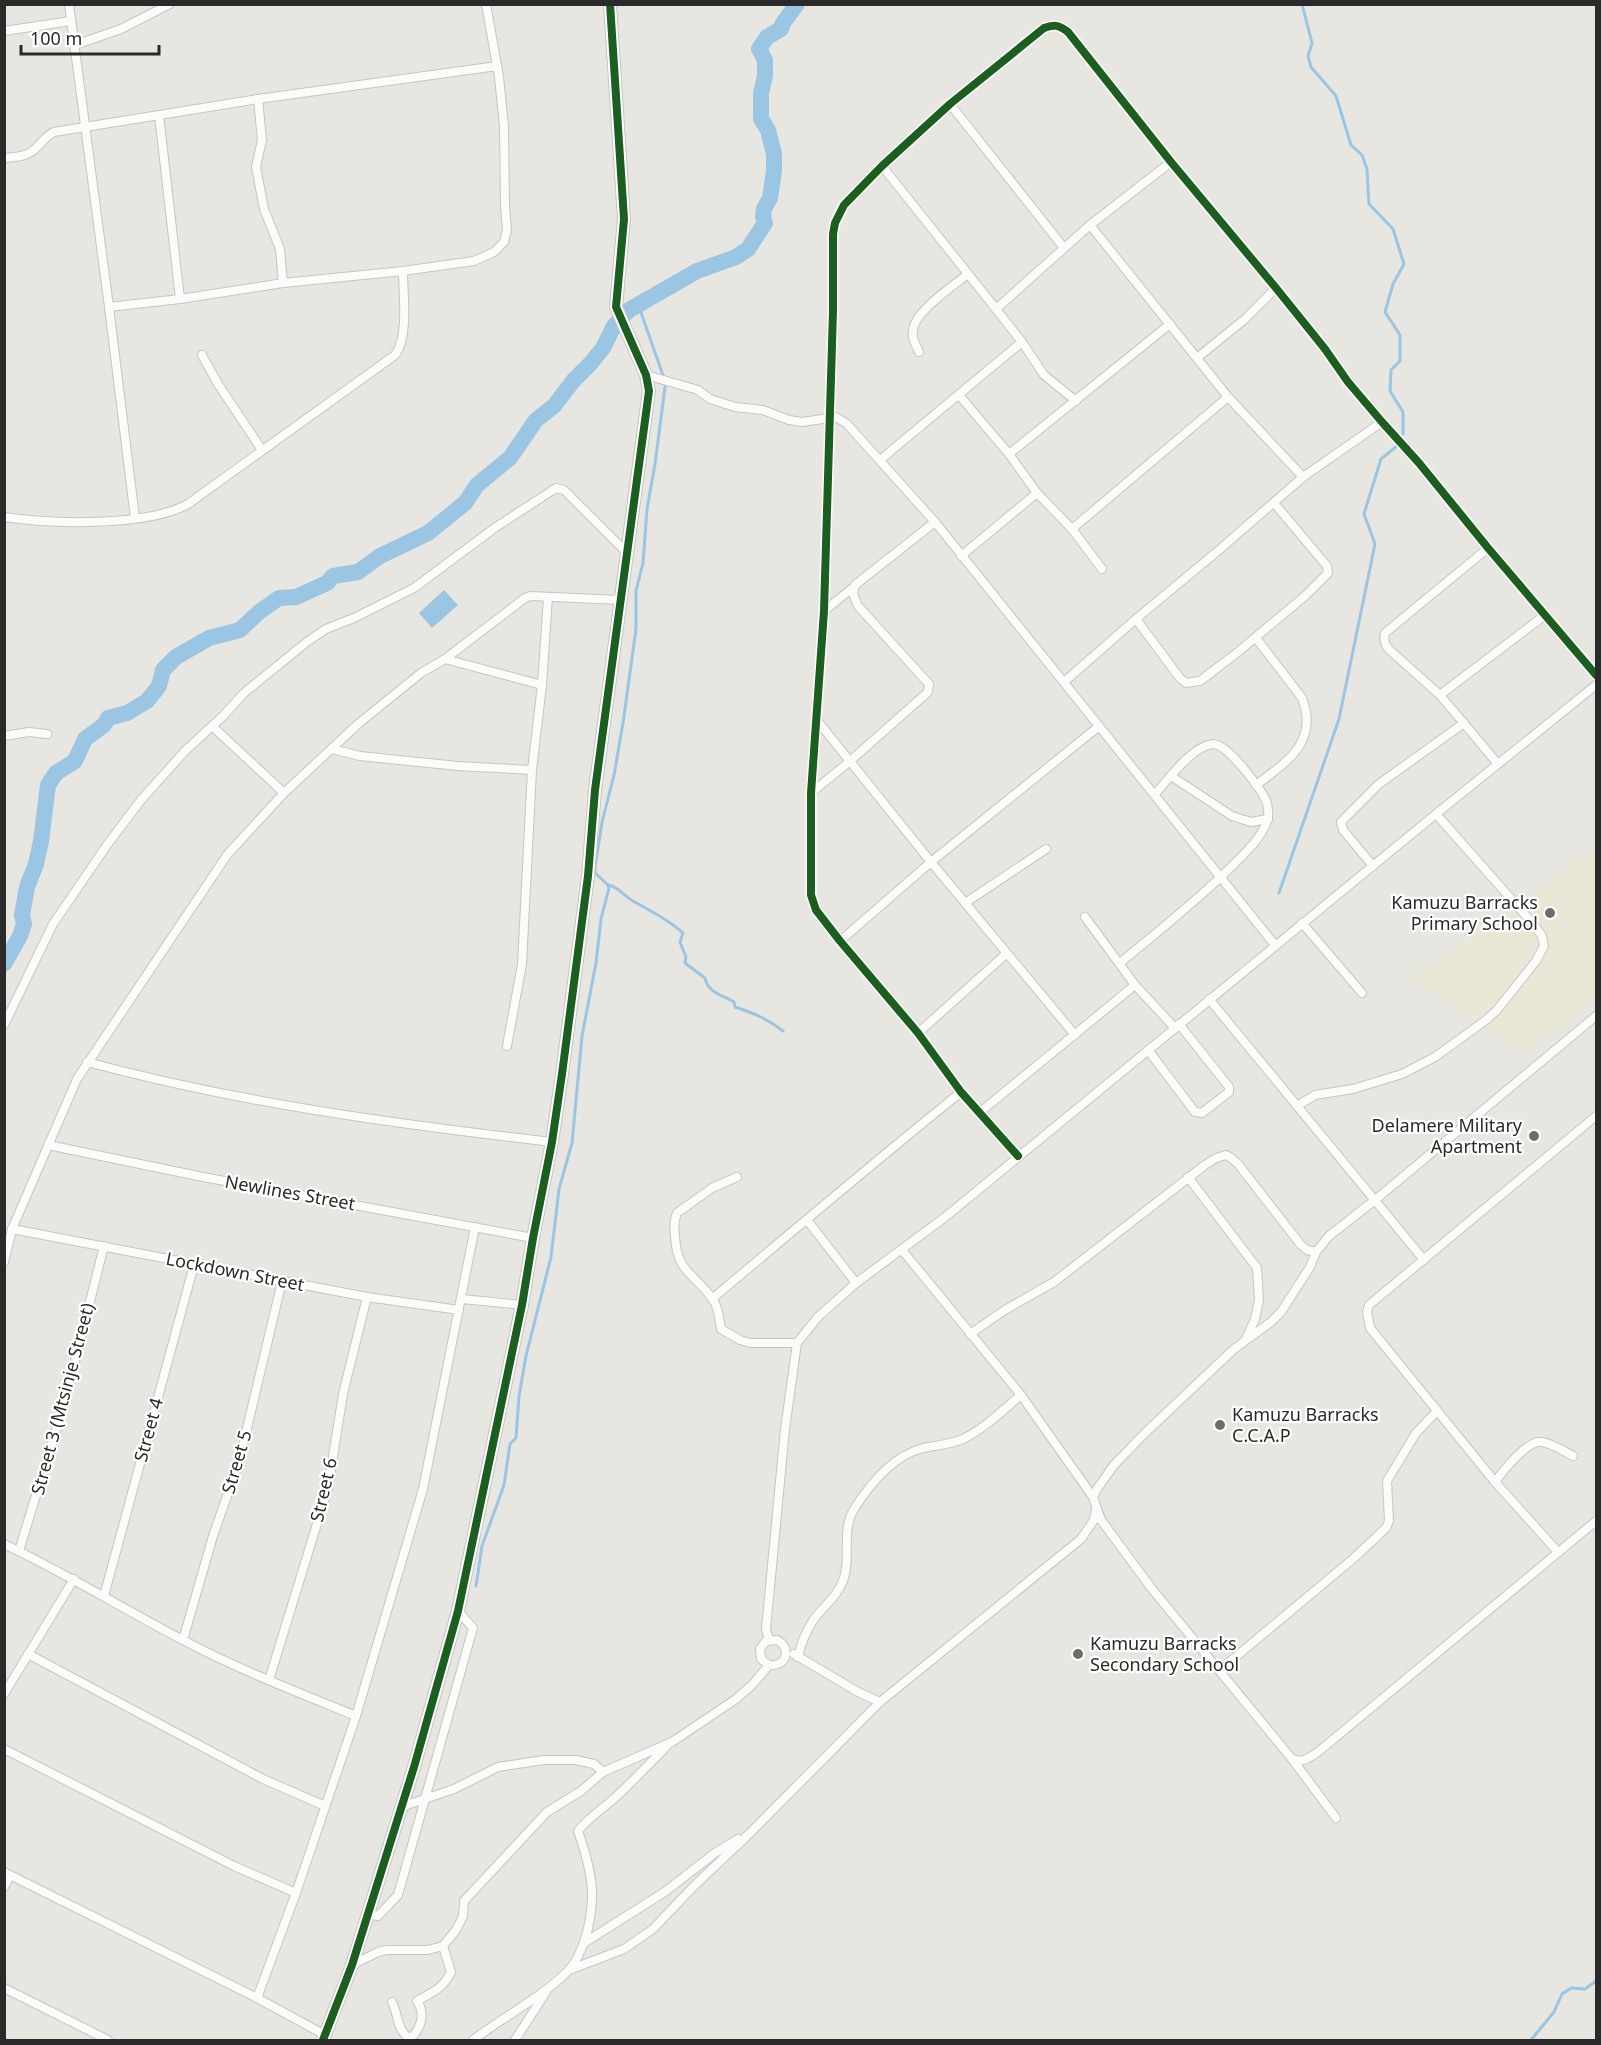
<svg xmlns="http://www.w3.org/2000/svg" width="1601" height="2045" viewBox="0 0 1601 2045" font-family="'Noto Sans',sans-serif">
  <style>
    .education { fill: #eae7d7 }
    .water { fill: #9ac5e3 }
    .lines { fill: none; stroke-linecap: round; stroke-linejoin: round }
    .stream { stroke: #9ac5e3; stroke-width: 3 }
    .river { stroke: #9ac5e3; stroke-width: 16 }
    .street-casing { stroke: #c6c5c5; stroke-width: 10 }
    .secondary-casing { stroke: #c6c5c5; stroke-width: 14 }
    .street { stroke: #fcfbfa; stroke-width: 8 }
    .secondary { stroke: #fcfbfa; stroke-width: 12 }
    .cycleway-casing { stroke: #fff; stroke-width: 11 }
    .cycleway { stroke: #1b5e20; stroke-width: 8 }
    .poi-dot { fill: #6c6c6a; stroke: #fff; stroke-width: 2 }
    .labels { text-anchor: middle; stroke-width: 4.5; stroke-linejoin: round; paint-order: stroke }
    .poi-label { font-size: 18px; fill: #2a2a2a; stroke: #fff; text-anchor: end }
    .street-label { font-size: 18px; fill: #2a2a2a; stroke: #fff }
  </style>
  <rect width="100%" height="100%" fill="#e8e6e1"/>
  <!-- education -->
  <polygon class="education" points="1596,847 1596,995 1526,1054 1411,978"/>
  <!-- water -->
  <polygon class="water" points="444,590 458,605 432,628 419,613"/>
  <g class="lines">
    <!-- stream -->
    <g class="stream">
      <polyline points="1302,4 1312,43 1308,56 1311,67 1336,96 1351,145 1362,155 1367,169 1369,204 1393,229 1404,264 1393,284 1385,312 1400,335 1400,361 1391,370 1390,391 1403,412 1403,434"/>
      <polyline points="638,304 664,378"/>
      <path d="M609,885C620,888 623,895 633,901C650,911 668,919 683,933L680,942L686,957L685,963L705,978C708,993 722,995 734,1002L735,1007C753,1013 768,1019 783,1031"/>
      <polyline points="1279,893 1339,719 1375,544 1364,514 1381,459 1397,446"/>
      <polyline points="476,1586 482,1546 504,1485 510,1444 516,1438 519,1396 526,1356 551,1257 559,1189 572,1143 582,1036 596,963 601,919 609,888 608,885 595,873 595,868 602,822 614,775 623,723 636,629 636,591 643,563 647,509 655,464 665,387"/>
      <polyline points="1531,2040 1554,2012 1562,1994 1571,1988 1585,1989 1596,1981"/>
    </g>
    <!-- river -->
    <polyline class="river" points="4,964 20,936 24,924 22,915 27,887 36,864 41,841 48,785 56,773 75,761 85,739 104,725 108,718 127,713 147,701 159,686 163,670 176,657 209,638 240,630 259,612 279,598 296,597 327,583 333,576 358,572 380,556 428,533 465,503 477,485 510,458 536,420 554,406 573,381 590,364 603,348 614,326 629,310 697,271 736,257 748,249 765,223 763,217 764,209 770,198 774,171 774,154 768,130 761,119 761,93 765,76 765,60 759,49 767,37 781,29 783,23 797,4"/>
    <defs>
      <g id="street">
        <polyline points="69,4 109,307 135,518"/>
        <polyline points="4,31 71,21"/>
        <polyline points="75,45 121,29 170,4"/>
        <polyline points="258,99 262,140 256,167 264,209 280,249 283,283"/>
        <polyline points="950,104 1064,248"/>
        <polyline points="159,115 180,299"/>
        <path d="M4,158C16,157 27,157 36,148C42,142 46,136 54,132L258,99L497,66"/>
        <polyline points="882,166 996,309 1022,342 1044,375 1076,401"/>
        <polyline points="1090,225 1228,397 1303,477"/>
        <polyline points="109,307 180,299 283,283 403,271 474,261 494,252 504,242 507,230 505,206 504,126 499,77 486,4"/>
        <polyline points="996,309 1090,225 1171,162"/>
        <path d="M919,352C916,345 911,338 913,330C915,311 953,286 968,274"/>
        <polyline points="202,355 218,384 262,450"/>
        <polyline points="1197,358 1245,319 1276,288"/>
        <polyline points="646,375 698,390 710,399 735,407 763,410 789,420 802,422 836,417 847,424 935,522 1275,945"/>
        <polyline points="959,395 1009,454 1037,493 1072,529 1102,569"/>
        <polyline points="1009,454 1170,324"/>
        <polyline points="880,460 1022,342"/>
        <path d="M4,517C51,524 146,527 188,504L395,355C409,337 403,294 403,271"/>
        <polyline points="1072,529 1228,397"/>
        <path d="M1488,548L1385,633C1383,643 1386,647 1393,653L1440,695L1498,764"/>
        <polyline points="961,556 1037,493"/>
        <polyline points="824,611 855,586"/>
        <polyline points="1136,619 1179,677 1186,683 1200,681 1238,652 1305,596 1328,573 1327,566 1274,503"/>
        <polyline points="445,659 542,685"/>
        <polyline points="1064,682 1136,619 1219,550 1303,477 1382,422"/>
        <polyline points="1440,695 1545,615"/>
        <polyline points="816,719 931,862 1075,1035"/>
        <polyline points="212,726 284,793"/>
        <polyline points="4,736 29,732 47,734"/>
        <polyline points="332,749 360,756 458,766 532,770"/>
        <polyline points="1171,776 1232,816 1251,822 1268,819"/>
        <path d="M1256,785C1287,762 1319,742 1302,698L1256,638"/>
        <polyline points="811,793 849,762 928,692 929,684 858,606 853,593 855,585 935,522"/>
        <polyline points="1373,866 1343,830 1341,822 1379,784 1464,723"/>
        <polyline points="965,903 1046,849"/>
        <polyline points="1085,917 1135,985 1175,1028"/>
        <polyline points="1302,923 1362,993"/>
        <polyline points="840,941 931,862 1098,727"/>
        <path d="M1120,963C1158,931 1196,902 1231,867C1244,854 1261,839 1267,821C1269,817 1268,808 1267,803C1262,790 1227,743 1213,744C1192,746 1168,780 1155,794"/>
        <polyline points="1209,999 1424,1260"/>
        <path d="M1596,1016L1375,1200L1329,1236L1316,1252L1310,1267L1281,1312L1271,1322L1234,1349L1144,1434L1114,1465L1097,1489L1093,1497L1101,1520L1152,1589L1292,1759C1303,1763 1309,1758 1318,1752L1596,1521"/>
        <polyline points="4,1025 53,924 107,845 141,800 185,751 223,716 244,693 308,641 326,629 354,618 414,588 496,527 556,488 564,490 626,552"/>
        <polyline points="918,1033 1006,954"/>
        <polyline points="507,1046 522,964 532,770 542,685 548,597"/>
        <polyline points="1148,1050 1195,1112 1202,1113 1229,1092 1229,1087 1179,1024"/>
        <path d="M87,1062C239,1103 396,1124 552,1142"/>
        <polyline points="1297,1106 1315,1095 1353,1089 1402,1074 1435,1057 1486,1020 1497,1010 1536,961 1544,946 1542,936 1535,926 1436,814"/>
        <polyline points="979,1113 1135,985"/>
        <polyline points="48,1145 203,1177 533,1238"/>
        <path d="M1018,1156L961,1092L918,1033L840,941L816,910L811,895V793L824,611L833,311V234L835,223L844,205L882,166L950,104L1044,28C1054,24 1059,25 1068,32L1171,162L1276,288L1325,349L1348,382L1382,422L1419,463L1488,548L1596,675"/>
        <path d="M737,1177L712,1188L677,1213C674,1220 674,1228 675,1236C677,1273 693,1272 712,1298C719,1308 719,1318 721,1329L740,1340L750,1343H797"/>
        <polyline points="1188,1177 1257,1268 1259,1300 1255,1319 1246,1339"/>
        <polyline points="807,1220 856,1283"/>
        <polyline points="12,1229 367,1297 459,1310"/>
        <polyline points="902,1250 1021,1395 1093,1497"/>
        <polyline points="4,1262 12,1229 77,1079 227,855 284,793 358,724 421,673 445,659 525,598 530,596 620,600"/>
        <polyline points="462,1299 522,1305"/>
        <path d="M712,1299C795,1229 877,1160 961,1092"/>
        <polyline points="970,1334 1005,1310 1054,1282 1205,1165 1216,1158 1226,1155 1230,1157 1238,1164 1301,1245 1307,1250 1316,1252"/>
        <path d="M1495,1482C1503,1471 1528,1439 1542,1442C1553,1444 1564,1451 1573,1456"/>
        <path d="M4,1544C65,1573 122,1608 181,1639C237,1669 297,1692 356,1716"/>
        <polyline points="19,1551 66,1397 104,1246"/>
        <polyline points="1558,1552 1495,1482 1370,1328 1367,1312 1369,1305 1596,1116"/>
        <polyline points="104,1596 194,1265"/>
        <polyline points="183,1640 213,1536 239,1462 282,1281"/>
        <polyline points="769,1640 766,1629 785,1429 797,1343 818,1317 856,1283 944,1218 1436,814 1596,685"/>
        <polyline points="28,1654 263,1779 325,1806"/>
        <polyline points="794,1654 858,1692 880,1702"/>
        <path d="M798,1657C801,1643 806,1631 814,1619C823,1607 836,1598 842,1583C852,1562 841,1532 853,1511C869,1485 892,1456 923,1448C937,1445 949,1445 963,1439C985,1428 1002,1411 1021,1395"/>
        <polyline points="1220,1670 1354,1558 1386,1528 1389,1521 1387,1481 1416,1433 1437,1411"/>
        <polyline points="269,1680 328,1488 343,1394 367,1297"/>
        <polyline points="4,1694 74,1579"/>
        <polyline points="4,1749 234,1866 296,1893"/>
        <polyline points="1292,1759 1336,1818"/>
        <polyline points="401,1807 454,1789 498,1767 544,1760 576,1760 594,1764 603,1772"/>
        <polyline points="4,1872 257,1998 325,2035"/>
        <polyline points="4,1887 10,1875"/>
        <polyline points="368,1914 378,1916 398,1895 473,1628 458,1611"/>
        <polyline points="584,1943 666,1891 715,1853 738,1839"/>
        <path d="M352,1965L378,1952L386,1950H428L443,1946L456,1930L463,1916L464,1901L547,1812L581,1791L603,1772L672,1742L736,1699L752,1685L769,1665C787,1667 792,1648 777,1640L766,1641L760,1649L761,1659L769,1665"/>
        <polyline points="569,1970 624,1949 653,1929 694,1886 749,1834 880,1702 1081,1539 1094,1520 1096,1509"/>
        <polyline points="4,1988 108,2040"/>
        <polyline points="257,1998 296,1893 356,1716 423,1489 475,1227"/>
        <path d="M392,2002C399,2016 396,2029 410,2039C421,2029 426,2014 417,2001C433,1991 442,1990 451,1972L443,1946"/>
        <path d="M473,2040C503,2017 539,1999 567,1972C584,1954 591,1923 592,1898C593,1877 585,1851 578,1831C590,1816 606,1807 620,1793C636,1778 651,1762 667,1746"/>
        <polyline points="515,2040 546,1992"/>
      </g>
      <polyline id="secondary" points="323,2040 352,1965 414,1767 458,1611 522,1305 533,1238 552,1142 562,1074 588,876 595,790 649,391 646,375 616,307 624,219 610,4"/>
    </defs>
    <!-- street casing -->
    <use href="#street" class="street-casing"/>
    <!-- secondary casing -->
    <use href="#secondary" class="secondary-casing"/>
    <!-- street -->
    <use href="#street" class="street"/>
    <!-- secondary -->
    <use href="#secondary" class="secondary"/>
    <defs>
      <g id="cycleway">
        <path d="M1018,1156L961,1092L918,1033L840,941L816,910L811,895V793L824,611L833,311V234L835,223L844,205L882,166L950,104L1044,28C1054,24 1059,25 1068,32L1171,162L1276,288L1325,349L1348,382L1382,422L1419,463L1488,548L1596,675"/>
        <polyline points="323,2040 352,1965 414,1767 458,1611 522,1305 533,1238 552,1142 562,1074 588,876 595,790 649,391 646,375 616,307 624,219 610,4"/>
      </g>
    </defs>
    <!-- cycleway casing -->
    <use href="#cycleway" class="cycleway-casing"/>
    <!-- cycleway -->
    <use href="#cycleway" class="cycleway"/>
  </g>
  <!-- markers -->
  <g class="poi-dot">
    <circle cx="1550" cy="913" r="6"/>
    <circle cx="1534" cy="1136" r="6"/>
    <circle cx="1220" cy="1425" r="6"/>
    <circle cx="1078" cy="1654" r="6"/>
  </g>
  <g class="labels">
    <!-- poi labels -->
    <g class="poi-label">
      <text x="1538" y="909">Kamuzu Barracks<tspan x="1538" dy="21">Primary School</tspan></text>
      <text x="1522" y="1132">Delamere Military<tspan x="1522" dy="21">Apartment</tspan></text>
      <text x="1232" y="1421" text-anchor="start">Kamuzu Barracks<tspan x="1232" dy="21">C.C.A.P</tspan></text>
      <text x="1090" y="1650" text-anchor="start">Kamuzu Barracks<tspan x="1090" dy="21">Secondary School</tspan></text>
    </g>
    <!-- street labels -->
    <g class="street-label">
      <text transform="translate(290 1193) rotate(10)" y="6">Newlines Street</text>
      <text transform="translate(235 1272) rotate(11)" y="6">Lockdown Street</text>
      <text transform="translate(63 1399) rotate(-75)" y="6">Street 3 (Mtsinje Street)</text>
      <text transform="translate(149 1430) rotate(-75)" y="6">Street 4</text>
      <text transform="translate(237 1462) rotate(-74)" y="6">Street 5</text>
      <text transform="translate(324 1490) rotate(-77)" y="6">Street 6</text>
    </g>
  </g>
  <!-- border -->
  <rect width="1601" height="2045" fill="none" stroke="#2a2a2a" stroke-width="12"/>
  <!-- scale -->
  <path d="M21 45v9h138v-9" fill="none" stroke="#2a2a2a" stroke-width="3"/>
  <text x="30" y="45" font-size="18" fill="#2a2a2a" stroke="#ffffff" stroke-width="4.5" paint-order="stroke">100 m</text>
</svg>
